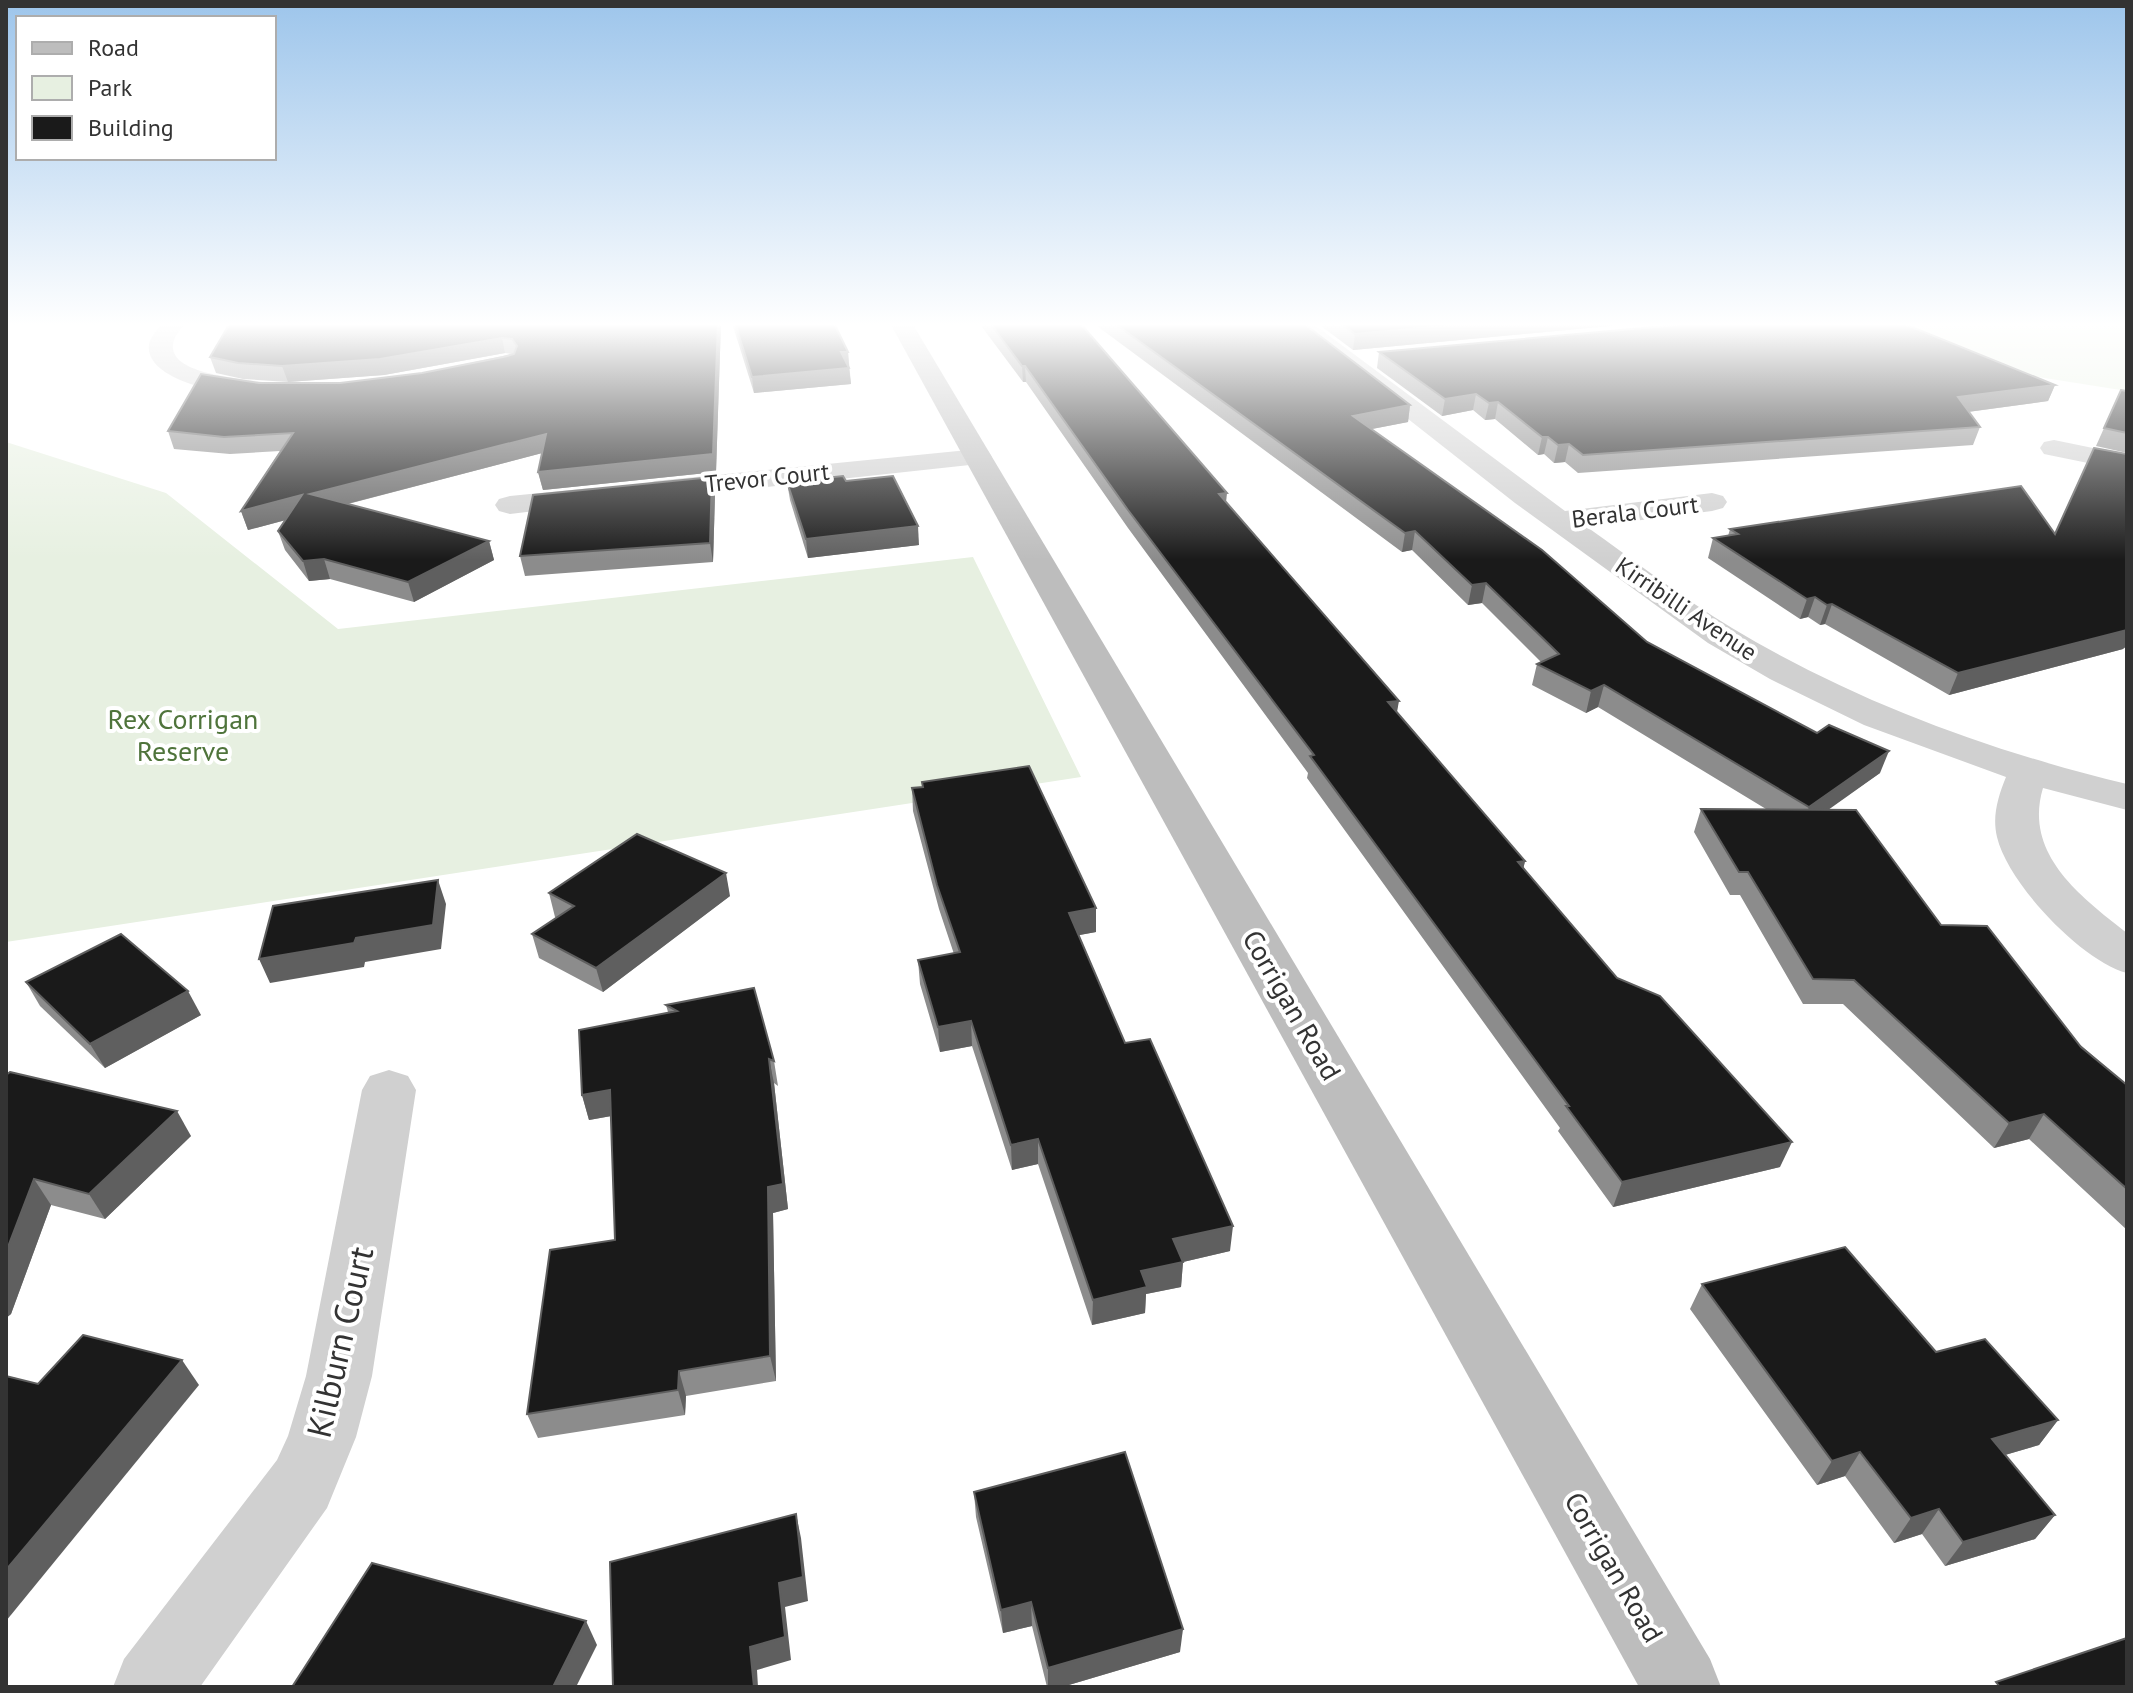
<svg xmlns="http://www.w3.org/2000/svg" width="2133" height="1693" viewBox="0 0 2133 1693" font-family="'PT Sans',sans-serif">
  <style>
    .green { fill: #e7f0e1 }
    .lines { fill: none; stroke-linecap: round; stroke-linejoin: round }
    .street { fill: #d0d0d0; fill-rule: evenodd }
    .secondary { fill: #bdbdbd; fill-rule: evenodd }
    .wall { fill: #8c8c8c }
    .shaded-wall { fill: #5f5f5f }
    .building { fill: #1a1a1a; stroke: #5f5f5f; stroke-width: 2 }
    .labels { text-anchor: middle; stroke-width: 8; stroke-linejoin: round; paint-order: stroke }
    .far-street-label { font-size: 24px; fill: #333; stroke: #fff }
    .park-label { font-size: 28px; fill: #4f743b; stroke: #fff }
    .street-label { font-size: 28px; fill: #333; stroke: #fff }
    .near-street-label { font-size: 34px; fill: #333; stroke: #fff }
  </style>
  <rect width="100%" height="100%" fill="#fff"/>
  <!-- green -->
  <g class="green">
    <polygon points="1896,323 2127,323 2127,391 2013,373"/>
    <polygon points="6,442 166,493 338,629 973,557 1081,777 6,942"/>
  </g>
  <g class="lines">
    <!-- street -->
    <g class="street">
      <path d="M162,323H185C181,330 173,337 173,345C170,376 246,378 267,383L271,388L267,393C241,400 144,383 149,345C150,337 158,329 162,323Z"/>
      <path d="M1286,323H1312L1565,511L1712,493L1723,496L1727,502L1723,508L1712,511L1587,527C1635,561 1681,597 1732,628C1854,701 1989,751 2127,784V810L2043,788C2023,854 2081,897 2127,933V973C2082,961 2008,884 1997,837C1992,816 1998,797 2006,777L1864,725L1770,679L1708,643L1515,503Z"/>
      <polygon points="2054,440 2127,455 2127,471 2044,454 2040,448 2044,442"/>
      <polygon points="978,449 988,451 992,457 988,463 655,499 645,496 640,490 645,484 655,481"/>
      <polygon points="591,488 601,491 606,497 601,503 510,514 499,511 495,505 499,499 510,496"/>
      <polygon points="389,1070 408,1076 416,1090 372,1376 356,1437 327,1508 200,1687 113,1687 124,1659 277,1460 288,1436 306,1376 362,1090 370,1076"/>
    </g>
    <!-- secondary -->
    <polygon class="secondary" points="890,323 912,323 1710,1659 1721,1687 1639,1687"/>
  </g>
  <!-- wall -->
  <g class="wall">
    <polygon points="721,323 716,472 543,490 538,472 542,453 348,504 489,541 494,560 414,602 330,579 309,581 285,550 278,531 286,520 248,530 241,511 280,451 230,454 174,449 168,431 259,383 340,383 422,373 512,354 505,353 384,375 288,382 243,379 216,373 210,357"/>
    <polygon points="732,323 834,323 848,352 851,384 754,393"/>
    <polygon points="979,323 1080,323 1397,713 1525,861 1523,869 1780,1167 1613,1207 1558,1131 1560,1128 1307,778 1308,773 1128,528 1026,382 1023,382"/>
    <polygon points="1093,323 1303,323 1410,405 1408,422 1372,429 1647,642 1880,773 1828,809 1941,925 2127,1085 2127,1230 2029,1139 1994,1148 1843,1004 1803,1004 1740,895 1730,895 1694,832 1701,809 1766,809 1598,707 1586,713 1532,685 1537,664 1541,662 1482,603 1468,605 1412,550 1402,552"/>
    <polygon points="1317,323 1641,323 1353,350"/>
    <polygon points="1379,352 2055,385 2048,401 1968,412 1980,427 1973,445 1578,473 1565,462 1554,463 1544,454 1538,455 1495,419 1485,420 1473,410 1442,416 1377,368"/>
    <polygon points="2121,390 2127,391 2127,453 2096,446"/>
    <polygon points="712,477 715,495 713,562 525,576 520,556"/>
    <polygon points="846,481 919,545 808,558 790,500 787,482"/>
    <polygon points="1730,529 2123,649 1949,695 1825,624 1820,625 1808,617 1800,619 1708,558 1713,538 1728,536"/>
    <polygon points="922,782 1096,908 1096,932 1079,935 1125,1043 1230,1251 1183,1262 1181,1287 1146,1294 1145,1313 1092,1325 1038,1164 1012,1170 972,1046 940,1052 920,984 918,960 954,954 939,909 913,811 912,788 922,787"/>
    <polygon points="549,893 730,896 603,992 539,958 532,934 557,918 555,917"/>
    <polygon points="26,982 201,1015 105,1068 40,1006"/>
    <polygon points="666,1005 774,1061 778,1086 774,1083 788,1209 773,1213 776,1381 686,1396 685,1415 538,1438 527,1414 615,1240 611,1116 589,1120 582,1095 668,1012"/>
    <polygon points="6,1075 191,1136 105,1219 51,1205 11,1314 6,1318"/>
    <polygon points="1702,1284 1936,1352 2058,1420 2039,1445 2005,1455 2055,1515 2035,1539 1945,1566 1922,1534 1894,1543 1845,1476 1817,1485 1690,1309"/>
    <polygon points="974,1492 1180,1652 1062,1687 1047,1687 1032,1626 1003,1633 976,1517"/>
  </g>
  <!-- shaded-wall -->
  <g class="shaded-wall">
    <polygon points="718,323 721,323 716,472 543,490 538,472"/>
    <polygon points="1478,323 1641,323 1353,350 1355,334"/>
    <polygon points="502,338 505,353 384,375 288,382 282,366"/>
    <polygon points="841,352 848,352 849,367"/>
    <polygon points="1022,366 1025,366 1026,382 1023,382"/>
    <polygon points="849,368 851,384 754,393 752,377"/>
    <polygon points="2055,385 2048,401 1952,414 1958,397"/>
    <polygon points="1476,394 1473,410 1442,416 1445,399"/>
    <polygon points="1498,402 1495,419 1485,420 1489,403"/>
    <polygon points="1410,405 1408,422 1351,433 1353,416"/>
    <polygon points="546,434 550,451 316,512 310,494"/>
    <polygon points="1542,437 1548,437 1544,454 1538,455"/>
    <polygon points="1569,444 1565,462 1554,463 1558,445"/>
    <polygon points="712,477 715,495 713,562 710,543"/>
    <polygon points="1227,493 1225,512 1219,494"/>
    <polygon points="302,495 308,514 248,530 241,511"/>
    <polygon points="918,526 919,545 808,558 806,539"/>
    <polygon points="1415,531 1412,550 1402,552 1405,533"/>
    <polygon points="489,541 494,560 414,602 408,582"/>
    <polygon points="324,559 330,579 309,581 303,561"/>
    <polygon points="1486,583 1482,603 1468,605 1472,585"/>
    <polygon points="1815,597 1808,617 1800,619 1807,599"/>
    <polygon points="1832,604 1825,624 1820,625 1827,605"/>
    <polygon points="2127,630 2127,646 2123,649 1949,695 1958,673"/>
    <polygon points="1604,685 1598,707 1586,713 1591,691"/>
    <polygon points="1399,701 1395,723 1388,702"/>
    <polygon points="1889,751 1880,773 1800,830 1809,807"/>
    <polygon points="1525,861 1520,884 1518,862"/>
    <polygon points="726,873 730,896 603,992 596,968"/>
    <polygon points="438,880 446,904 441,949 365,962 364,967 270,983 259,959 356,938"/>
    <polygon points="1096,908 1096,932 1069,937 1069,913"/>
    <polygon points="188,991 201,1015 105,1068 90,1044"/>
    <polygon points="971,1021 972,1046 940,1052 938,1027"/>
    <polygon points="769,1059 774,1083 788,1209 773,1213 776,1381 770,1356 768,1187"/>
    <polygon points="610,1090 617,1115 589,1120 582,1095"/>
    <polygon points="177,1111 191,1136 105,1219 89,1194"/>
    <polygon points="2044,1114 2029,1139 1994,1148 2009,1123"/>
    <polygon points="1038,1139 1038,1164 1012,1170 1011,1145"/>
    <polygon points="1792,1142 1780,1167 1613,1207 1622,1182"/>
    <polygon points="34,1179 51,1205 11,1314 6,1318 6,1252"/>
    <polygon points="1233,1226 1230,1251 1183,1262 1181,1287 1146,1294 1145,1313 1092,1325 1093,1300 1141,1271 1173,1239"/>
    <polygon points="182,1360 199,1385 6,1621 6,1570"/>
    <polygon points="679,1371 686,1396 685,1415 678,1390"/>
    <polygon points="2058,1420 2039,1445 1974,1464 1992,1439"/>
    <polygon points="1860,1452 1845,1476 1817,1485 1832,1461"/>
    <polygon points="1939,1509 1922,1534 1894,1543 1911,1518"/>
    <polygon points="796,1514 801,1538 808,1601 785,1607 791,1660 757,1670 758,1687 754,1687 750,1647 779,1583"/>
    <polygon points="2055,1515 2035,1539 1945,1566 1963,1542"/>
    <polygon points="1031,1602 1032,1626 1003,1633 1001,1610"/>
    <polygon points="586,1621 597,1645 576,1687 553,1687"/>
    <polygon points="1183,1629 1180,1652 1062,1687 1048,1687 1048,1668"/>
  </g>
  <!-- building -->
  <g class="building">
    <polygon points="230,323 718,323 713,454 538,472 546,434 310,494 489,541 408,582 324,559 303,561 278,531 302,495 241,511 293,433 224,437 168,431 201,374 259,383 340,383 422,373 503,357 514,354 517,346 512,339 502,338 380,359 282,366 238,363 210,357"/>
    <polygon points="735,323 834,323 848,352 841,352 849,368 752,377"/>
    <polygon points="990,323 1080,323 1227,493 1219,494 1399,701 1388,702 1525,861 1518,862 1617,978 1660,996 1792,1142 1622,1182 1566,1106 1569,1106 1310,756 1314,755 1128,510 1025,366 1022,366"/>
    <polygon points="1114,323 1303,323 1410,405 1353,416 1542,550 1647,642 1817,733 1829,725 1889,751 1809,807 1604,685 1591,691 1537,664 1559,654 1486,583 1472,585 1415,531 1405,533"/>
    <polygon points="1340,323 1478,323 1355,334"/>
    <polygon points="1698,323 1902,323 2055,385 1958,397 1980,427 1583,455 1569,444 1558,445 1548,437 1542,437 1498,402 1489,403 1476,394 1445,399 1379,352"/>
    <polygon points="2121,390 2127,391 2127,433 2104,428"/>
    <polygon points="2094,448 2127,454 2127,630 1958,673 1832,604 1827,605 1815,597 1807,599 1713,538 1738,534 1730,529 2021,486 2055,534"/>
    <polygon points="843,476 846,481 893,476 918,526 806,539 787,482"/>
    <polygon points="712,477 710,543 520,556 533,495"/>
    <polygon points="1029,766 1096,908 1069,913 1125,1043 1150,1039 1233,1226 1173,1239 1183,1262 1141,1271 1147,1287 1093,1300 1038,1139 1011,1145 971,1021 938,1027 918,960 960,952 937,885 912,788 923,787 922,782"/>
    <polygon points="1701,809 1856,810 1941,925 1987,926 2081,1047 2127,1085 2127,1189 2044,1114 2009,1123 1854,980 1813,979 1748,872 1739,872"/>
    <polygon points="637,834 726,873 596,968 532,934 574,906 549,893"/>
    <polygon points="438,880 433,925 356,938 354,943 259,959 273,906"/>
    <polygon points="121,934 188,991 90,1044 26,982"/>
    <polygon points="754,988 774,1061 769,1059 783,1184 768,1187 770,1356 679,1371 678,1390 527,1414 550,1250 615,1240 610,1090 582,1095 579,1030 677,1011 666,1005"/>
    <polygon points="10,1072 177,1111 89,1194 34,1179 6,1252 6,1075"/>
    <polygon points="1845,1247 1936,1352 1985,1339 2058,1420 1992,1439 2055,1515 1963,1542 1939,1509 1911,1518 1860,1452 1832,1461 1702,1284"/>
    <polygon points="83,1335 182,1360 6,1570 6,1376 38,1384"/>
    <polygon points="1125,1452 1183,1629 1048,1668 1031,1602 1001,1610 974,1492"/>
    <polygon points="796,1514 803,1577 779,1583 785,1637 750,1647 754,1687 613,1687 610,1562"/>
    <polygon points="372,1563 586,1621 553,1687 292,1687"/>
    <polygon points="2127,1638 2127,1687 2000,1687 1996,1682"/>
  </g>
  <!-- sky -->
  <linearGradient id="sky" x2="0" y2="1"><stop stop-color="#9dc5eb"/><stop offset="0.58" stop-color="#fff"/><stop offset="1" stop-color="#fff" stop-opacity="0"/></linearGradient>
  <rect width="2133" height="560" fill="url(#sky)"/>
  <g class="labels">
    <!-- far-street labels -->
    <g class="far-street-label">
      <text transform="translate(767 478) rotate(-6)" y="8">Trevor Court</text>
      <text transform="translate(1635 512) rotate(-7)" y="8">Berala Court</text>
      <text transform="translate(1686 609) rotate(34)" y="8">Kirribilli Avenue</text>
    </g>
    <!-- park labels -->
    <g class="park-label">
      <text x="183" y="729">Rex Corrigan<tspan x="183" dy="32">Reserve</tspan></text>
    </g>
    <!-- street labels -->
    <g class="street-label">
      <text transform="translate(1292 1005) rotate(60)" y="10">Corrigan Road</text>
      <text transform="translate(1614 1567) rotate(60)" y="10">Corrigan Road</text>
    </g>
    <!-- near-street labels -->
    <g class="near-street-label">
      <text transform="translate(340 1342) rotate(-77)" y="12">Kilburn Court</text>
    </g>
  </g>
  <!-- border -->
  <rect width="2133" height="1693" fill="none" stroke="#333333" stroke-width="16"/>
  <!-- legend -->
  <rect x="16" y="16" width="260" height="144" fill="#ffffff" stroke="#adadad" stroke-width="2"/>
  <rect x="32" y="42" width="40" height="12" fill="#bdbdbd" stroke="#adadad" stroke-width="2"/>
  <text x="88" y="56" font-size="24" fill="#333333">Road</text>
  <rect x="32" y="76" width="40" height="24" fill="#e7f0e1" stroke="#adadad" stroke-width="2"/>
  <text x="88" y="96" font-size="24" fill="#333333">Park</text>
  <rect x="32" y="116" width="40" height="24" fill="#1a1a1a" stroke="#adadad" stroke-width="2"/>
  <text x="88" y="136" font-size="24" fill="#333333">Building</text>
</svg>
